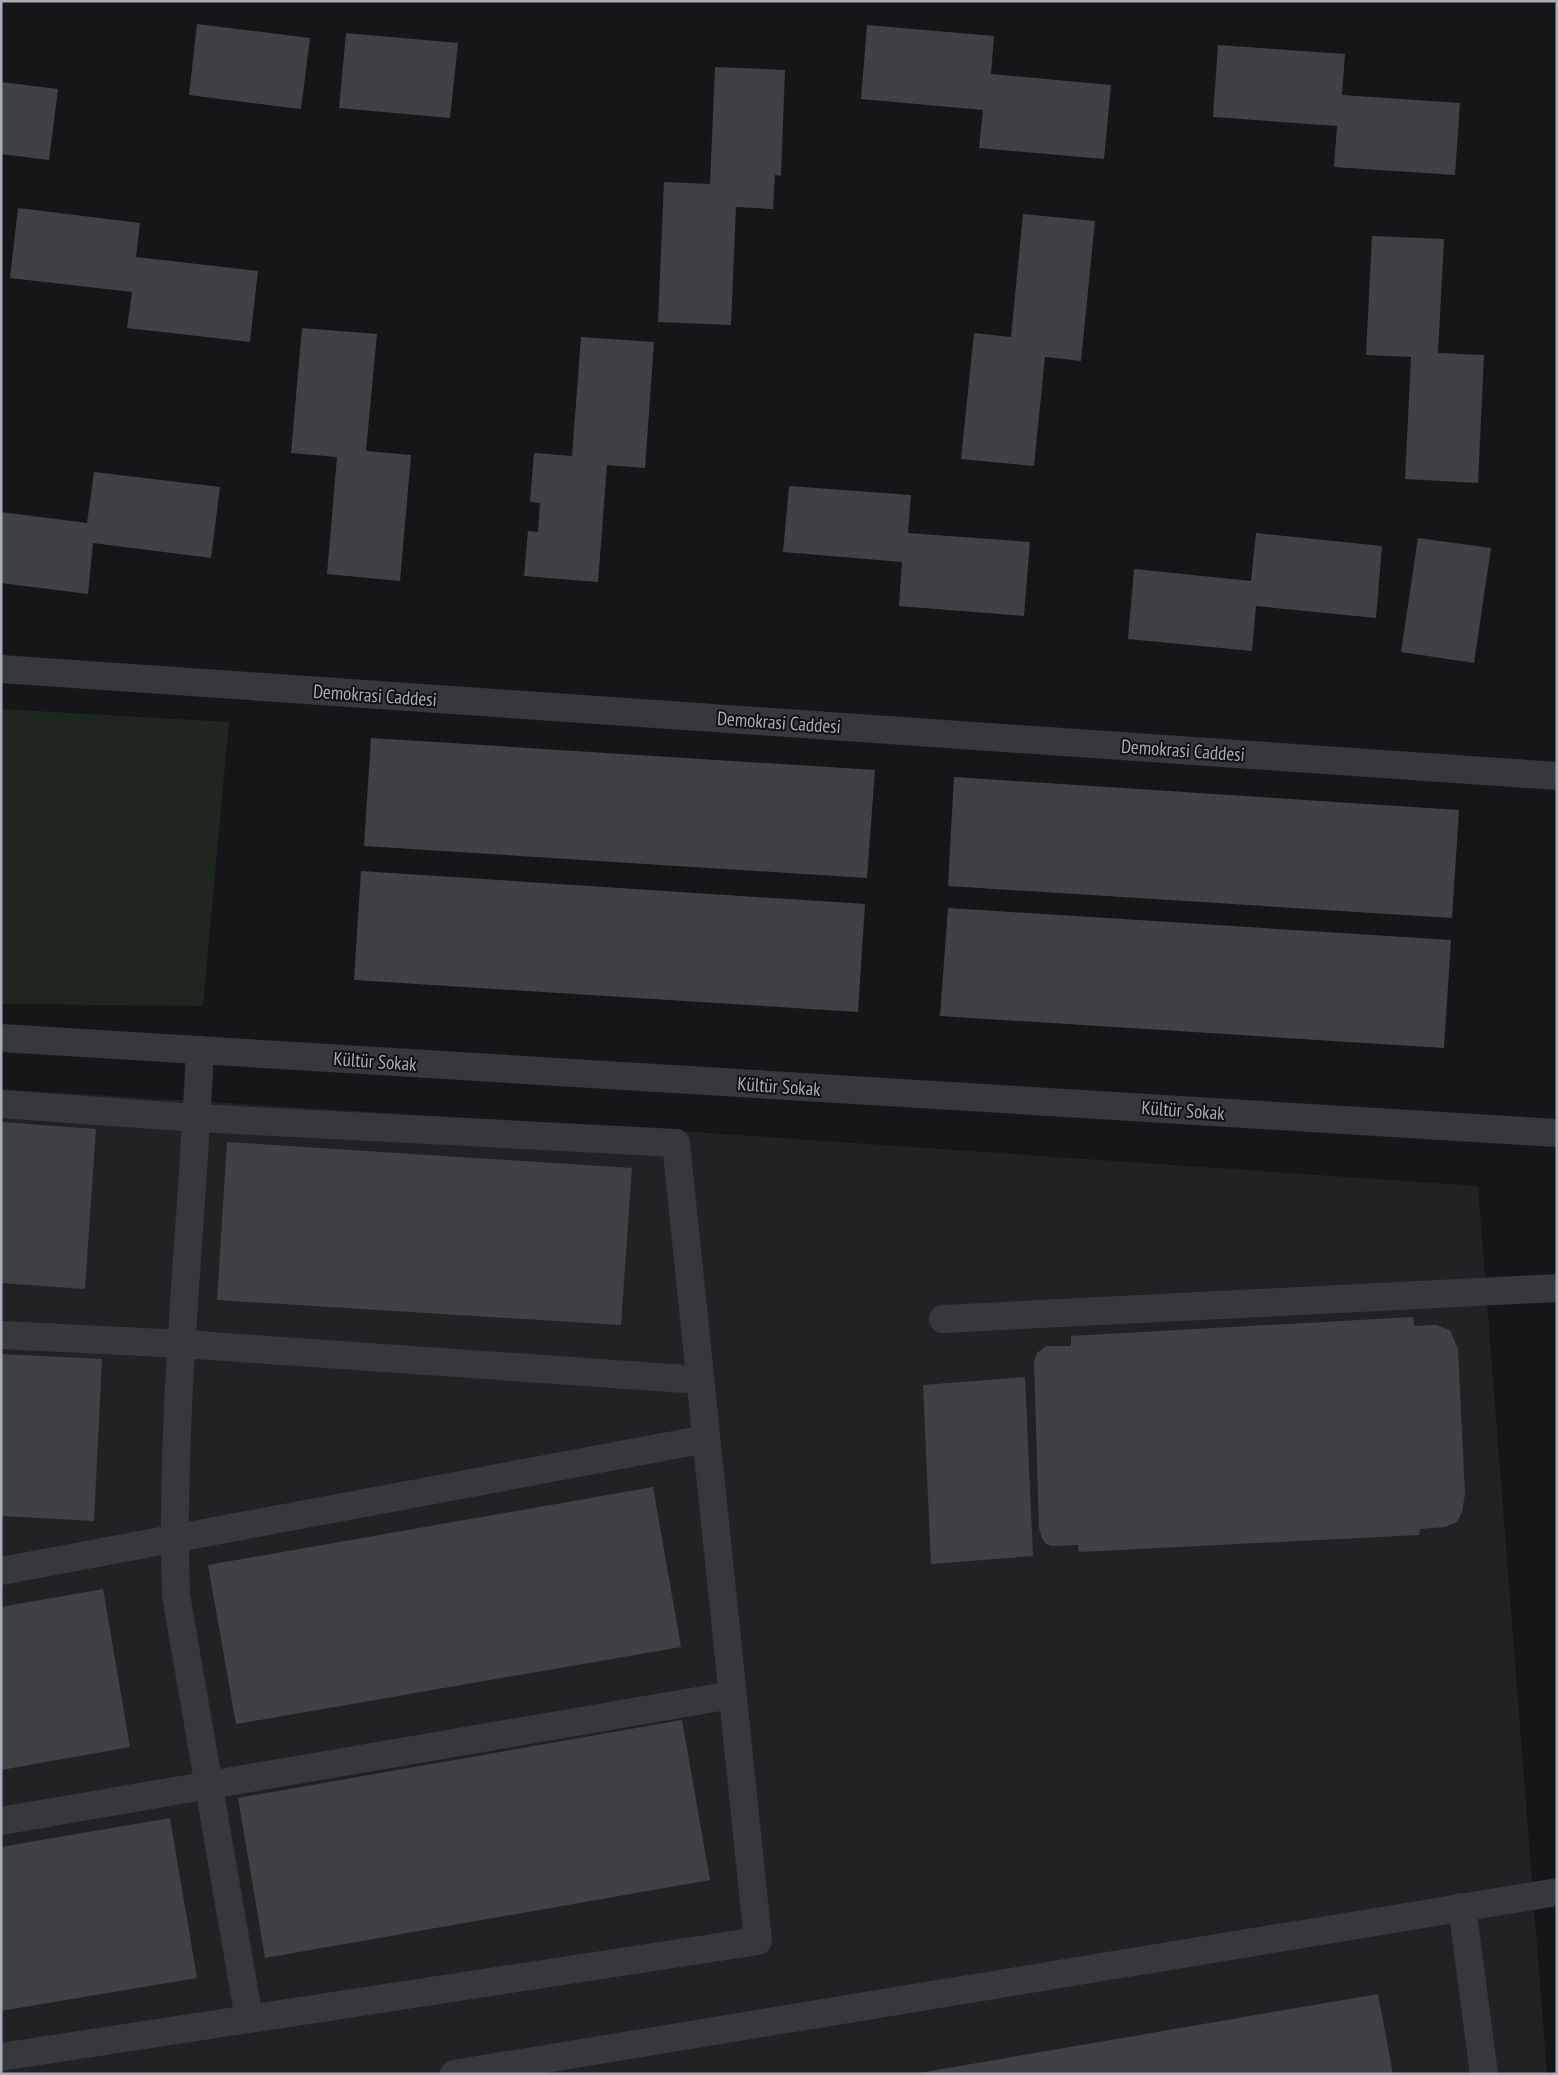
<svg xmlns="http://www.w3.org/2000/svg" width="1558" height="2075" viewBox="0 0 1558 2075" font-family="'PT Sans Narrow',sans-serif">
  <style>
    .built { fill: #222225 }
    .green { fill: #1e261f }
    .building { fill: #404145 }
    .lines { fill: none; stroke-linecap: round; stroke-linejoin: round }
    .minor { stroke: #37383d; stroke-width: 28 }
    .labels { text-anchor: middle; stroke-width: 4; stroke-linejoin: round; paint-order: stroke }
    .street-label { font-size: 19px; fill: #a8adb8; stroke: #111113 }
  </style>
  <rect width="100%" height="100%" fill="#161618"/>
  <!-- built -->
  <polygon class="built" points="1,1089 680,1131 1478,1186 1547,2074 1,2074"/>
  <!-- green -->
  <polygon class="green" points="1,709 229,722 203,1006 1,1004"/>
  <!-- building -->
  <g class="building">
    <polygon points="197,24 310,38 301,109 189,95"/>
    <polygon points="867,25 994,36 991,74 1111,85 1104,159 979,148 983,110 861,99"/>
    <polygon points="346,33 458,43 450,118 339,108"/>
    <polygon points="1218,45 1345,54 1342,95 1460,103 1455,175 1334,167 1337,126 1213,117"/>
    <polygon points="715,67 785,70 781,176 775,175 773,209 736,207 731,325 658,322 664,182 710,184"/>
    <polygon points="1,82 58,89 49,160 1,154"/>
    <polygon points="18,208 140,223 136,257 258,271 250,342 127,328 132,292 10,278"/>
    <polygon points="1023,214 1095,221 1081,361 1045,357 1034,466 961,459 974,333 1011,337"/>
    <polygon points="1372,236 1444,239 1438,353 1484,355 1478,483 1405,479 1411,357 1366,355"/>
    <polygon points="302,328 377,334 366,451 411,455 400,581 327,574 337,457 291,453"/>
    <polygon points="581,337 654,342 645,468 607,465 598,582 524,576 528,531 538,532 540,503 530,502 534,453 572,456"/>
    <polygon points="94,472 220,487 211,558 93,543 88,594 1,583 1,512 87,523"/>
    <polygon points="789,486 911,495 908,533 1030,542 1024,616 899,606 902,562 783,552"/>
    <polygon points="1256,533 1382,546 1376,618 1256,606 1252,651 1128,639 1134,569 1251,581"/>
    <polygon points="1418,538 1491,548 1474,663 1401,652"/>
    <polygon points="371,738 875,770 867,878 364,846"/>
    <polygon points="954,777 1459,810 1452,918 948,886"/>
    <polygon points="361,871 865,904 858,1012 354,980"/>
    <polygon points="948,908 1451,940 1444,1048 940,1016"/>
    <polygon points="1,1122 96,1129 85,1289 1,1283"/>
    <polygon points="227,1142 632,1168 621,1325 217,1300"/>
    <polygon points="1413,1317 1414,1326 1436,1325 1450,1330 1458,1349 1465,1494 1462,1512 1457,1522 1445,1527 1420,1529 1419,1535 1079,1552 1078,1545 1052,1546 1046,1544 1042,1538 1039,1528 1034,1362 1037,1353 1046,1346 1071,1346 1071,1336"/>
    <polygon points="1,1354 102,1359 94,1521 1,1516"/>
    <polygon points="1025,1377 1033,1556 931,1564 923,1385"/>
    <polygon points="653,1487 681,1647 236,1724 208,1565"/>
    <polygon points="103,1589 130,1747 1,1770 1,1607"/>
    <polygon points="682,1720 710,1880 265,1958 238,1798"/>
    <polygon points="170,1818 197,1978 1,2011 1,1847"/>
    <polygon points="1378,1994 1393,2074 920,2074 919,2073"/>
  </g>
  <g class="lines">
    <!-- minor -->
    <g class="minor">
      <polyline points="1,669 1557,776"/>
      <polyline points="1,1038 1557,1133"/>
      <path d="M200,1050C192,1231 170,1413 176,1595L249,2019"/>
      <polyline points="1,1104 197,1118 676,1143 758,1941 1,2057"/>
      <polyline points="943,1319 1557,1288"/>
      <polyline points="1,1335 182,1344 700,1380"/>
      <polyline points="1,1571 706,1439"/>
      <polyline points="1,1821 732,1695"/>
      <polyline points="1462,1907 1484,2074"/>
      <polyline points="454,2074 1557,1892"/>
    </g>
  </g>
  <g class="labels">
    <!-- street labels -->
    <g class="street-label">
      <text transform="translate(375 695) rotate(4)" y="7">Demokrasi Caddesi</text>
      <text transform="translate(779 722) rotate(4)" y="7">Demokrasi Caddesi</text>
      <text transform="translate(1183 750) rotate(4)" y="7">Demokrasi Caddesi</text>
      <text transform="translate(375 1061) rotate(4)" y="7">Kültür Sokak</text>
      <text transform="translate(779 1086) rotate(4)" y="7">Kültür Sokak</text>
      <text transform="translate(1183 1110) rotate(4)" y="7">Kültür Sokak</text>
    </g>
  </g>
  <!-- border -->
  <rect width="1558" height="2075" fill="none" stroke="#a8adb8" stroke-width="5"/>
</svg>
